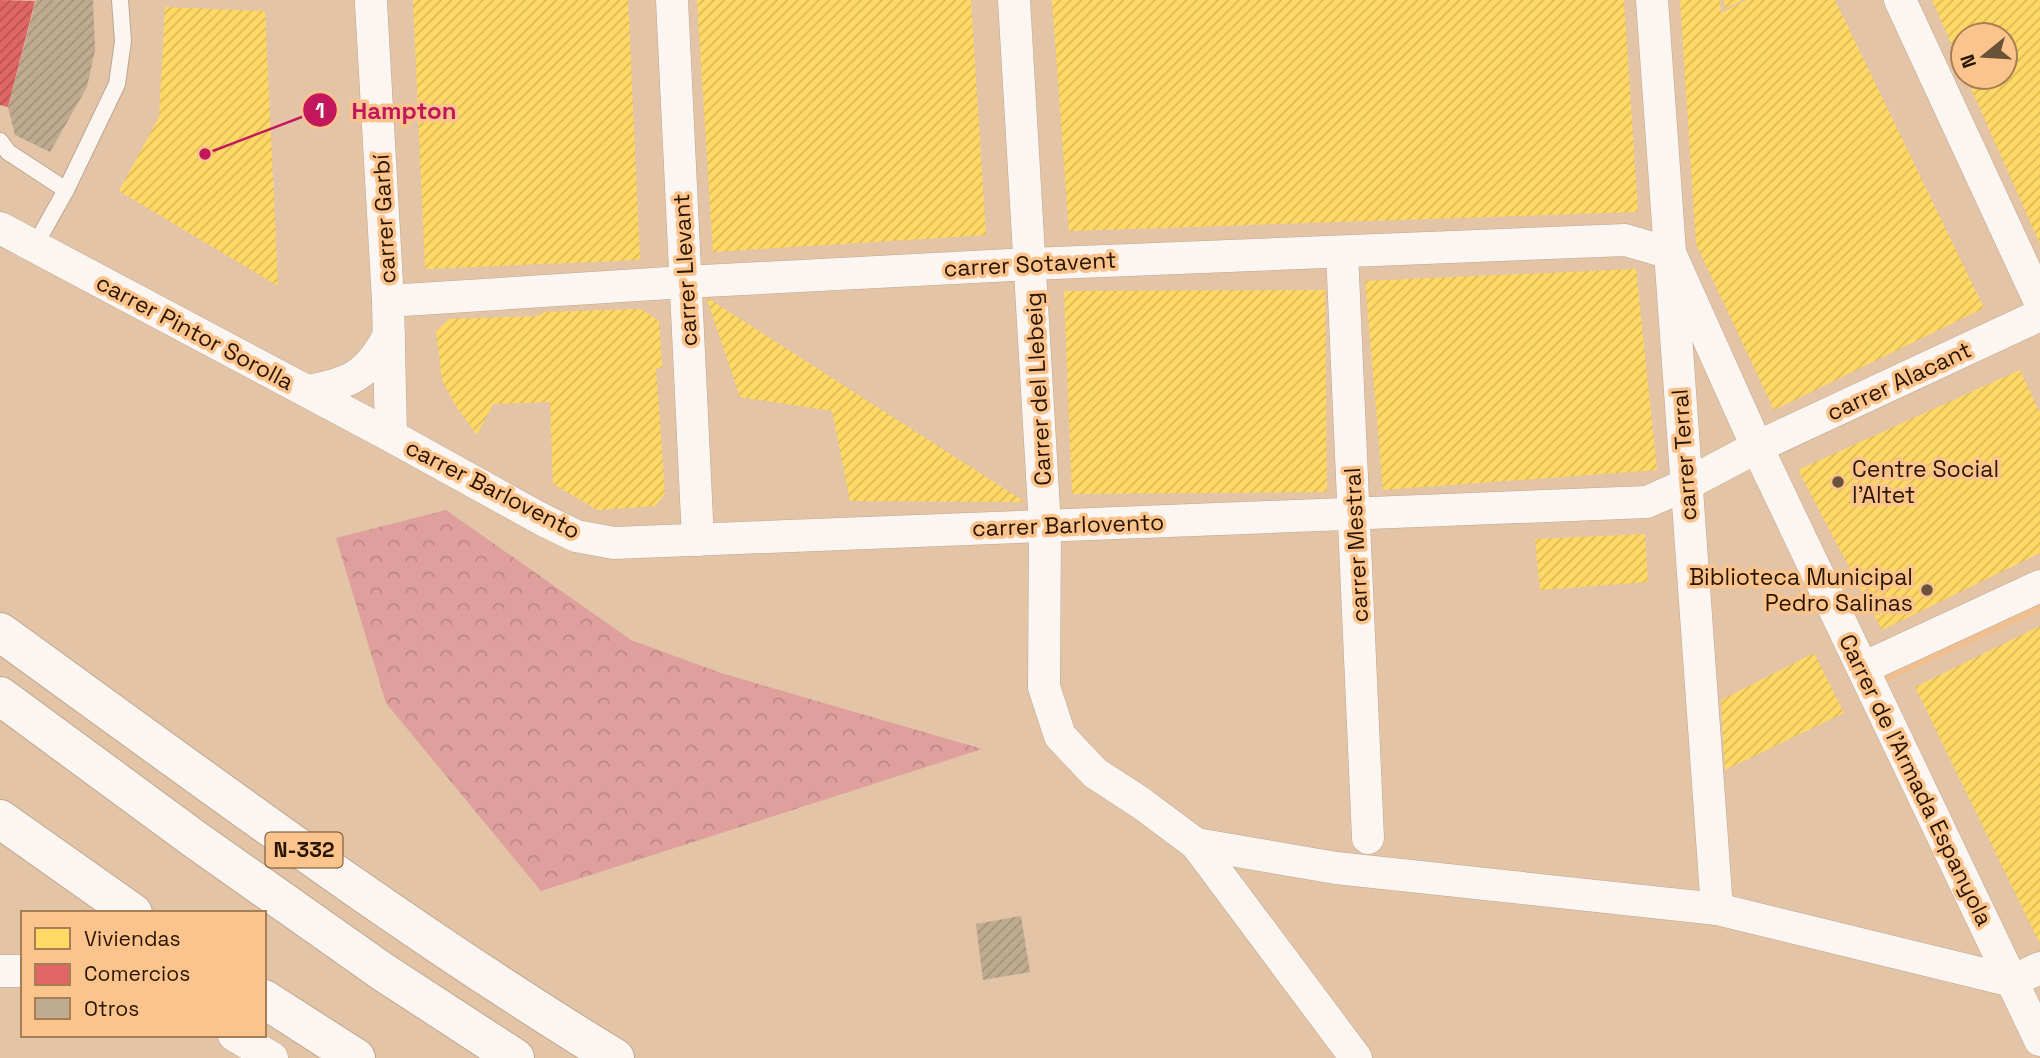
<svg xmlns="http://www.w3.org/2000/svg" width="2040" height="1058" viewBox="0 0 2040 1058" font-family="'Space Grotesk',sans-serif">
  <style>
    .built { fill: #efbf90 }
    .forest { fill: url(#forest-crowns) }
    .homes { fill: url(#homes-hatch) }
    .shops { fill: url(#shops-hatch) }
    .building { fill: url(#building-hatch) }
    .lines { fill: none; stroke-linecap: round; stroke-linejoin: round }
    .lane-casing { stroke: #bea68e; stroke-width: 18 }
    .street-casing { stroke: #bea68e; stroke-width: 33 }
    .highway-casing { stroke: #bea68e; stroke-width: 40 }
    .lane { stroke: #fbf6f2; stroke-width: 16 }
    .street { stroke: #fbf6f2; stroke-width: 32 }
    .highway { stroke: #fbf6f2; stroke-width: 38 }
    .poi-dot { fill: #6a523a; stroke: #fcc48d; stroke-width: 2.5 }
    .labels { text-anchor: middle; stroke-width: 7; stroke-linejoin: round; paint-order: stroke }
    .shield { fill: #fcc48d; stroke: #684a2a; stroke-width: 2 }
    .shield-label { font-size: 21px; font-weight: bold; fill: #291500 }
    .street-label { font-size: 23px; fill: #291500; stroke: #fcc48d }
    .poi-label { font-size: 23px; fill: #291500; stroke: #fcc48d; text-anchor: start }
    .leader { fill: none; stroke: #c2185b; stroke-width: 2.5 }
    .callout-dot { fill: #c2185b; stroke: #fcc48d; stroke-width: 2.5 }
    .mark-label { font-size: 21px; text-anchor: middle; font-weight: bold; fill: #fff }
    .callout-label { font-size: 24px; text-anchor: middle; font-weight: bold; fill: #c2185b; stroke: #fcc48d; stroke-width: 7; stroke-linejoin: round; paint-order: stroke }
  </style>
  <defs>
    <pattern id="forest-crowns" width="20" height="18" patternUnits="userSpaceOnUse" patternTransform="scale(1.75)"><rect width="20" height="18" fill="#de9f9d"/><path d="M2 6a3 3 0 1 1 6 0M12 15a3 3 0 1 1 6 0" fill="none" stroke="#be8885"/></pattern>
    <pattern id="homes-hatch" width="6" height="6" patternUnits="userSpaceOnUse" patternTransform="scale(1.75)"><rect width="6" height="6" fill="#ffd966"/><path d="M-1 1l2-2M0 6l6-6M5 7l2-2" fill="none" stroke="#dbb957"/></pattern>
    <pattern id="shops-hatch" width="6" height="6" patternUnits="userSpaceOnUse" patternTransform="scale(1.75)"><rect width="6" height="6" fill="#e06666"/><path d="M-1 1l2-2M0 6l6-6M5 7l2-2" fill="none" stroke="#b65352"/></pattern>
    <pattern id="building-hatch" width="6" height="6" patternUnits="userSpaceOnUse" patternTransform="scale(1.75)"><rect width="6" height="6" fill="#bfab90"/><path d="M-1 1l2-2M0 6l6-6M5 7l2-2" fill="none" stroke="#a4927a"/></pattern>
  </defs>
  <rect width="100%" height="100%" fill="#e3c4a6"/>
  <!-- built -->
  <polygon class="built" points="2040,570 2040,612 1885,682 1870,648"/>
  <!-- forest -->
  <polygon class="forest" points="446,510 631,640 721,673 982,749 541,891 386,703 336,538"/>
  <!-- homes -->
  <g class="homes">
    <polygon points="413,0 628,0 640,260 425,269"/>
    <polygon points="697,0 971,0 986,235 713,252"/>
    <polygon points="1052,0 1624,0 1638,212 1069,231"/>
    <polygon points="1680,0 1720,0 1721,13 1747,0 1835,0 1984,308 1774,410 1696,244"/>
    <polygon points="1724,0 1743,0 1725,9"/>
    <polygon points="1932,0 2040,0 2040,244 1966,77 2005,77 2005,35 1963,35 1963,70"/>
    <polygon points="165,7 265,11 278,286 119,191 159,117"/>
    <polygon points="1636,269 1657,470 1383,490 1365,281"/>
    <polygon points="1325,290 1327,492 1072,494 1064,291"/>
    <polygon points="706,297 1025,502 850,501 832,411 740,397"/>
    <polygon points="641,309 659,321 662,368 656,368 665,494 655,506 598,510 553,484 550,402 493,404 477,435 455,405 442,380 436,331 449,319 538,316 545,312"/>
    <polygon points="2020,370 2040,413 2040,553 1882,630 1798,470"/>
    <polygon points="1645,534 1648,582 1540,590 1535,539"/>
    <polygon points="2040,626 2040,944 1915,687"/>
    <polygon points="1814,653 1844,713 1725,770 1721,700"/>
  </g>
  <!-- shops -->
  <polygon class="shops" points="0,0 35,1 8,107 0,105"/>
  <!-- building -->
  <g class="building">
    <polygon points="36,0 93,0 95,50 87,87 50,152 15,135 8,107"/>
    <polygon points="1021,916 1030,972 983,980 976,924"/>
  </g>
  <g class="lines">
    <defs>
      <g id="lane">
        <polyline points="0,141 8,152 66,190"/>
        <polyline points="34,247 66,190 117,84 123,41 120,0"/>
      </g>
      <g id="street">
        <polyline points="672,0 698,540"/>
        <polyline points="1014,0 1045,526 1044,687 1060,736 1095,773 1141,803 1196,844 1356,1058"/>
        <polyline points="1652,0 1717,909"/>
        <polyline points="1900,0 2040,302"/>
        <polyline points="371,3 388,301 391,436"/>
        <polyline points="0,228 391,436 543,520 576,536 614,543 1647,502 1687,484 1757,447 2040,315"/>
        <polyline points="1342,252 1368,838"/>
        <polyline points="388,301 685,282 1030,264 1625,240 1670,253 1757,447 2040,1040"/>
        <path d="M307,391C349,384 369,375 389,335"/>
        <polyline points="1863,668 2040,586"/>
        <polyline points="1196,844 1336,868 1717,909 2012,981 2040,968"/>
        <polyline points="0,971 23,971"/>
        <polyline points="234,1035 272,1058"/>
      </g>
      <g id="highway">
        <path d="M0,632C202,778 402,928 615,1058"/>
        <polyline points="0,696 193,838 383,972 515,1058"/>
        <polyline points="0,819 133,913"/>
        <polyline points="264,999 356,1058"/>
      </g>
    </defs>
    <!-- lane casing -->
    <use href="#lane" class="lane-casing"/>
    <!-- street casing -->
    <use href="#street" class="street-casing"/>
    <!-- highway casing -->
    <use href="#highway" class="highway-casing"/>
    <!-- lane -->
    <use href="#lane" class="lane"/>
    <!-- street -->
    <use href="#street" class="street"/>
    <!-- highway -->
    <use href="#highway" class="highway"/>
  </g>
  <!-- markers -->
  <g class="poi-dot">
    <circle cx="1838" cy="482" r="7"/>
    <circle cx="1927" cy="590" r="7"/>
  </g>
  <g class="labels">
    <!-- shield labels -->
    <rect class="shield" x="265.5" y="832.5" width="77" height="35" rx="5"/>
    <g class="shield-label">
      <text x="304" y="857">N-332</text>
    </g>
    <!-- street labels -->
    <g class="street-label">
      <text transform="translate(384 219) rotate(-93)" y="8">carrer Garbí</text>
      <text transform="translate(1030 264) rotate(-3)" y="8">carrer Sotavent</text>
      <text transform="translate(685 270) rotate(-93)" y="8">carrer Llevant</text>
      <text transform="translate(195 332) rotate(28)" y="8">carrer Pintor Sorolla</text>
      <text transform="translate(1899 381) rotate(-25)" y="8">carrer Alacant</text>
      <text transform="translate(1038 389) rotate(-93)" y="8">Carrer del Llebeig</text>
      <text transform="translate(1684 455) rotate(-94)" y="8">carrer Terral</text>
      <text transform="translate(493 489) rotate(27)" y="8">carrer Barlovento</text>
      <text transform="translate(1068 525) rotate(-2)" y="8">carrer Barlovento</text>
      <text transform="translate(1356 545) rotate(-93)" y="8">carrer Mestral</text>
      <text transform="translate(1916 780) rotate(64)" y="8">Carrer de l'Armada Espanyola</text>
    </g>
    <!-- poi labels -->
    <g class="poi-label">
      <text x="1852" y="477">Centre Social<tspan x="1852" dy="26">l'Altet</tspan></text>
      <text x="1913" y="585" text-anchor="end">Biblioteca Municipal<tspan x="1913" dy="26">Pedro Salinas</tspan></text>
    </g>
  </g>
  <!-- callouts -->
  <path class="leader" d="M205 154L320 110"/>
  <g class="callout-dot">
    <circle cx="205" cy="154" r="7"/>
    <circle cx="320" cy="110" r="18"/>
  </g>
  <g class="mark-label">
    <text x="320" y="118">1</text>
  </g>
  <g class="callout-label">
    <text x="404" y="119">Hampton</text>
  </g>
  <!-- legend -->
  <rect x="21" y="911" width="245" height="126" fill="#fcc48d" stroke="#a87e55" stroke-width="2"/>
  <rect x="35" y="928" width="35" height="21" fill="#ffd966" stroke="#a87e55" stroke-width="2"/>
  <text x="84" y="946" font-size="21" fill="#291500">Viviendas</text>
  <rect x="35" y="964" width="35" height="21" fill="#e06666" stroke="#a87e55" stroke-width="2"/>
  <text x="84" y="981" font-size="21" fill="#291500">Comercios</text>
  <rect x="35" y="998" width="35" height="21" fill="#bfab90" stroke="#a87e55" stroke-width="2"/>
  <text x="84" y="1016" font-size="21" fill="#291500">Otros</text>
  <!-- north arrow -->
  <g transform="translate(1984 56) rotate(252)"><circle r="33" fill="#fcc48d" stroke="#a87e55" stroke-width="2"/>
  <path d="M0-5L12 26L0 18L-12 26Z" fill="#6a523a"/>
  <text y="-10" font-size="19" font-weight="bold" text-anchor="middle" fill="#291500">N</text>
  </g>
</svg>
